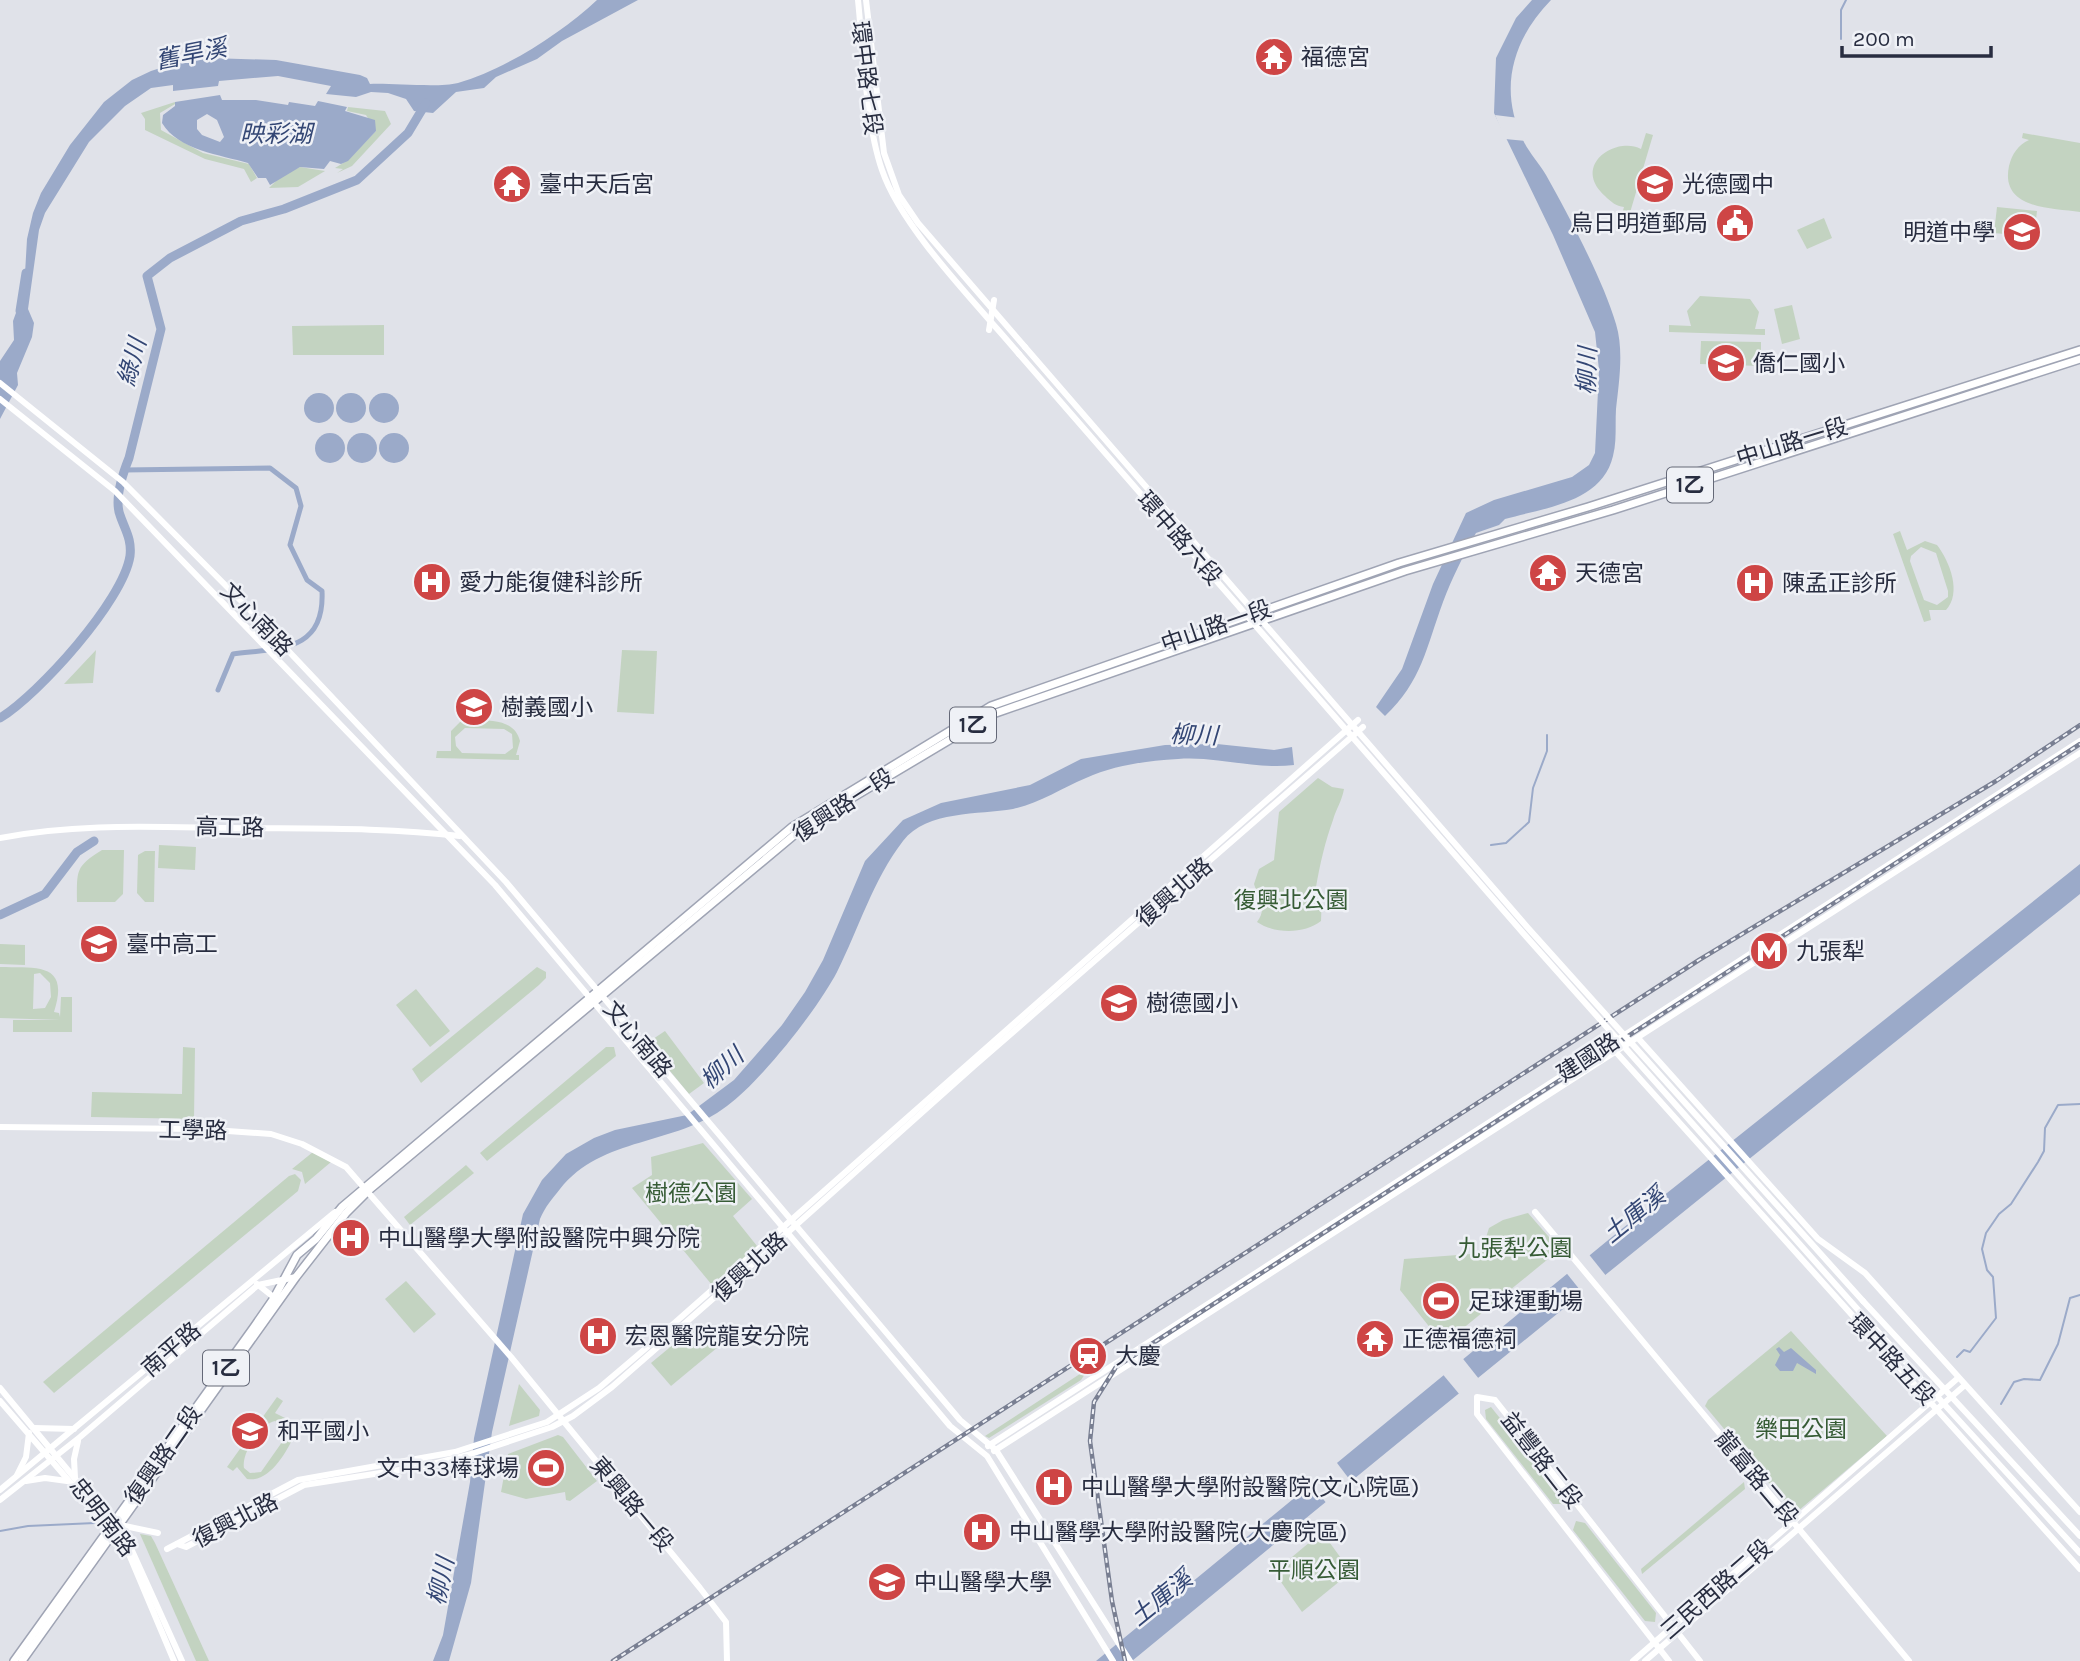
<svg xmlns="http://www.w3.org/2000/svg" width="2080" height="1661" viewBox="0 0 2080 1661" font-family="Karla,'Noto Sans TC',sans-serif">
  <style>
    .green { fill: #c3d3c1; fill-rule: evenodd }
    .water { fill: #9baac9; fill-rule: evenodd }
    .pier { fill: #e0e2e9 }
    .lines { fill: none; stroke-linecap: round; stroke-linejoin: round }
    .stream { stroke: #9baac9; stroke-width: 2 }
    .canal { stroke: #9baac9; stroke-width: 5 }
    .river { stroke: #9baac9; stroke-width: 9 }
    .primary-casing { stroke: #9fa4b4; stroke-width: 10 }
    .secondary { stroke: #fff; stroke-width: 6 }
    .primary { stroke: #fff; stroke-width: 7 }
    .rail-casing { stroke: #797f92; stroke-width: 4.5 }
    .rail { stroke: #eff1f6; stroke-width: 2; stroke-dasharray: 5; stroke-linecap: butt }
    .secondary-bridge { stroke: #fff; stroke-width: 6 }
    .labels { text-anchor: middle; stroke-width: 5; stroke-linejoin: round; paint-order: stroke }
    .shield { fill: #eff1f6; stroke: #646877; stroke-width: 2 }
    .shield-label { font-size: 21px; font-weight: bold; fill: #282d40 }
    .poi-label { font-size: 23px; fill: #282d40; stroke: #eff1f6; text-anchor: start }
    .street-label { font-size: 23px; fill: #282d40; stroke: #eff1f6 }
    .park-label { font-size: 23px; fill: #375c36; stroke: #eff1f6 }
    .water-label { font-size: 24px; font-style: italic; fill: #334674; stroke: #eff1f6 }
  </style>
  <rect width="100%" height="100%" fill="#e0e2e9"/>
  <!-- green -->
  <g class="green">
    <polygon points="175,102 175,104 160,113 161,130 203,153 249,164 257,178 251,182 244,169 205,159 145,130 145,119 141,113"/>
    <polygon points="348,107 385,111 391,124 352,166 337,173 343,169 335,168 348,160 376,131 366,115 347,111"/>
    <path d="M1646,133L1653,135L1629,216L1622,214L1624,207C1616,206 1611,202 1605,196C1571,165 1616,136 1641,149Z"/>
    <path d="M2023,133L2080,143V212C2050,208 2000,209 2009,166C2012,154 2018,145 2029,140L2022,138Z"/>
    <polygon points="300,167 325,171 298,187 269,188 282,175"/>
    <polygon points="1997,207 2037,211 2034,237 1994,233"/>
    <polygon points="1824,218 1832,238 1807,249 1797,230"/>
    <polygon points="1700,296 1750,299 1759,312 1755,329 1765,329 1765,335 1669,332 1669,325 1691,326 1687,311"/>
    <polygon points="1792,305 1800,339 1782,344 1774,309"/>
    <polygon points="384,325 384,355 293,355 292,326"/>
    <polygon points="1701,341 1761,342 1761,366 1700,364"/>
    <path d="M1900,531L1907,550L1925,541L1937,545C1950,562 1962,593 1946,610H1929L1931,620L1924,622L1893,534ZM1921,547L1936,553L1948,591V597L1937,605L1924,600L1910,561L1911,556Z"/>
    <polygon points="96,650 93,683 64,684"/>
    <polygon points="622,650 657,651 654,714 617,712"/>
    <path d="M462,720C483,721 514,716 520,741L516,755H519V760L436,758L437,751H451V731ZM465,728L504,729L512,734L513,748L505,754L462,753L456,746L455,737Z"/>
    <path d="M1318,778L1332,787L1344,789C1342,801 1336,809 1333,820C1325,842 1320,864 1316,887L1322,893L1321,921C1305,934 1274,934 1257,922C1268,908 1258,897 1254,884L1259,869L1274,860L1279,812Z"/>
    <polygon points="159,845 196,847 195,870 158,868"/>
    <path d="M102,850H124L123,894L115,902H77C77,870 75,867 102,850Z"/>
    <polygon points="145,851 155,851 154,902 145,902 137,893 138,855"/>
    <polygon points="0,944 25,945 25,965 0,964"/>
    <path d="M0,967C37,968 70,962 54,1012L59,1013L60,1017L61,997H72V1032H13V1020H60L0,1018ZM40,973L50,983L51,997L45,1008L33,1009L34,974Z"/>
    <polygon points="537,967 546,972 546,978 539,985 421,1083 412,1069"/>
    <polygon points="416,989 450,1031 430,1047 396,1005"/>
    <polygon points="665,1031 704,1083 689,1094 647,1043"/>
    <polygon points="183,1047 195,1048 194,1119 91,1117 92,1092 182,1094"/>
    <polygon points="606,1047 614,1047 616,1056 487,1161 480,1153"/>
    <polygon points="703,1143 752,1199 733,1216 757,1246 712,1285 632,1188 652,1175 651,1157"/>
    <polygon points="313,1152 331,1162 305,1184 302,1172 292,1169"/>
    <polygon points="466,1165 474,1173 410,1225 404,1217"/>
    <polygon points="295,1174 301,1180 298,1191 54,1393 43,1382 289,1176"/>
    <polygon points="1528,1213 1555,1244 1553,1255 1450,1339 1439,1339 1400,1290 1404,1259 1471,1254 1482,1250 1489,1228 1503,1220"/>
    <polygon points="406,1281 436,1314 414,1333 385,1299"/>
    <polygon points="698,1324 718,1347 671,1386 651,1363"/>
    <polygon points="1791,1331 1887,1436 1798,1511 1790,1508 1705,1406 1708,1400"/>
    <polygon points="1089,1368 1081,1380 989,1438 985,1436"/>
    <polygon points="519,1384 540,1410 539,1416 509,1426"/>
    <path d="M277,1397L283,1401L275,1413L291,1421L294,1436C286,1453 269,1483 247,1479L237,1467L233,1471L227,1467ZM275,1421L286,1426L287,1435L261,1472L250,1473L244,1468C241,1453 261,1424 275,1421Z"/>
    <polygon points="1491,1407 1562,1495 1562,1504 1553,1504 1486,1419 1485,1410"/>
    <polygon points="558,1435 563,1437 597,1481 570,1501 566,1500 565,1492 526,1499 501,1492 508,1454"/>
    <polygon points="1744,1482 1745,1489 1642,1574 1641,1569"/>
    <polygon points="1576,1521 1585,1523 1656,1613 1655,1622 1645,1621 1573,1530"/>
    <polygon points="1322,1532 1351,1572 1302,1612 1274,1572"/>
    <polygon points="140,1534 151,1536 155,1543 209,1661 196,1661"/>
  </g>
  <!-- water -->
  <g class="water">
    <path d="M597,0H638L562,41L537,59L496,77L484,88L456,92L433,113L414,111L406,99L388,93L371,92L356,97L326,94L331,86L278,76L219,81L218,86L173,91V85L151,88L125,106L89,142L45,213L39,230L28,309L34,323L32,337L17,373L18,385L0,419V361L14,340L13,321L24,291L27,239L33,213L41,193L70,145L104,102L132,80L151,71L176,63L210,58L276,60L360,75L367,78L370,84C392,83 439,88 458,83C504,70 562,33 597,0Z"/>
    <path d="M1532,0H1551C1513,39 1498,88 1523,140C1529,153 1539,163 1546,175C1569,216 1603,280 1616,324C1624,350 1619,382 1616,409C1615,424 1617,441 1613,456C1602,503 1543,508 1505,519L1499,525L1476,533C1463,556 1452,578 1443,602C1426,648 1422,681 1385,716L1376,707L1402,669L1433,584L1466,513L1494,500L1572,477L1589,465L1595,453L1599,370L1595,332L1553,235L1494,113L1496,58L1516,18Z"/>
    <path d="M220,95L222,100H256L288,105L289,102L315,106L318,101L347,107L345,111L375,120L376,131L348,161L341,164L330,161L324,169L300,167L270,185L266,178H258L248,163C221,155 178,150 162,123L163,115L175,106V102ZM207,114L217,120L224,137L220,142L202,135L197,129V120Z"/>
    <circle cx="384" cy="408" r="15"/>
    <circle cx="351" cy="408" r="15"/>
    <circle cx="319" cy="408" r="15"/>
    <circle cx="394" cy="448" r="15"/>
    <circle cx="362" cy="448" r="15"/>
    <circle cx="330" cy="448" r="15"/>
    <path d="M1217,744L1274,750L1292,747L1294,765C1256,770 1217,756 1178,759C1147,761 1114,765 1086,778C1062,788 1038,804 1013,809C979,815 927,810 903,841C873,880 859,928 837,972C817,1010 761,1081 727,1106C675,1146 602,1136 560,1189C552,1199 545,1207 540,1219L492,1432L471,1583L449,1661H433L443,1635L470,1482L474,1438L523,1214L542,1180L566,1154L594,1138L615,1130L687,1115L734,1080L782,1025L805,992L823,960L865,861L903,820L941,803L1030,785L1081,759L1165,745Z"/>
    <path d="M2080,864V894C1762,1148 1446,1402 1132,1661H1096L1618,1232Z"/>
    <polygon points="1779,1347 1784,1352 1791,1348 1816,1370 1816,1374 1797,1363 1793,1371 1780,1371 1775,1365 1780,1355 1776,1349"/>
  </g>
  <!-- pier -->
  <g class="pier">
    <polygon points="1495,115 1519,118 1526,141 1505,139"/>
    <polygon points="1587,1252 1607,1277 1584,1295 1564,1270"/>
    <polygon points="1460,1355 1479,1379 1460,1395 1440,1371"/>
    <polygon points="1334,1459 1353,1484 1328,1505 1308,1481"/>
  </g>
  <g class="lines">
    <!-- stream -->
    <g class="stream">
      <polyline points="1841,39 1841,10 1846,0"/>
      <polyline points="1491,845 1506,843 1529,822 1533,788 1547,751 1547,735"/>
      <polyline points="1957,1357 1964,1350 1970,1352 1996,1318 1993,1277 1987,1270 1982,1249 1986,1233 1999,1214 2011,1204 2038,1162 2044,1151 2045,1128 2058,1105 2080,1104"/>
      <polyline points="2001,1404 2014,1382 2024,1379 2040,1380 2058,1344 2070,1298 2080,1295"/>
      <polyline points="0,1531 28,1526 95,1523"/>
    </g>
    <!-- canal -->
    <path class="canal" d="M124,470L270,468L296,488L301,506L290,545L307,580L322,591C325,652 279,648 233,654L218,690"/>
    <!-- river -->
    <g class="river">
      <polyline points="20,311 26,273"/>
      <path d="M0,718C39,694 123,601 130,556C132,539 125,530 120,515C114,499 123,473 129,458L161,329L147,276L170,258L241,221L284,209L357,180L408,133L426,103"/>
      <polyline points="0,915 45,894 77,852 94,841"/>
    </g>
    <defs>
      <g id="primary">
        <polyline points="14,1661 254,1327 274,1298 297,1255 316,1239 342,1207 792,827 991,706 1399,563 1588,507 2080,350"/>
        <polyline points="22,1661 296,1277 346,1213 369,1190 805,826 993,714 1405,571 1613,510 2080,359"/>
      </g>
    </defs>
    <!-- primary casing -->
    <use href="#primary" class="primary-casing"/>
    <!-- secondary -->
    <g class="secondary">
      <path d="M858,0C863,49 866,124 882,170C902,229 978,305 1019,354"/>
      <polyline points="866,0 884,153 899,195 918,223 1025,347"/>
      <polyline points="989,330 994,300"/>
      <polyline points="0,383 123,482 249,609 506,882 960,1420 996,1450 1130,1661"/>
      <polyline points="0,399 115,491 495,885 950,1426 987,1456 1113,1661"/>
      <path d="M0,838C77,823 152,827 230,828C307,829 383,827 460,836"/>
      <polyline points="1638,1038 1818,1239 1865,1273 2080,1512"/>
      <polyline points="1615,1051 2080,1569"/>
      <polyline points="0,1127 199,1129 271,1134 302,1144 346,1167 511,1357 700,1588 726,1622 727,1661"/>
      <polyline points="1535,1212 1909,1661"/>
      <polyline points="257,1284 276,1299"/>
      <polyline points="1863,1301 2080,1536"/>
      <polyline points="1860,1312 2080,1553"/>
      <polyline points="0,1388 129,1544 182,1661"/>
      <polyline points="0,1401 126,1547 174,1661"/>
      <polyline points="34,1428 74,1429"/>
      <polyline points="988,1446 2080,741"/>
      <polyline points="994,1451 2080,753"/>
      <polyline points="17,1475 26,1457 29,1433"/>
      <polyline points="75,1478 74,1459 78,1441"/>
      <polyline points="26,1481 45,1478 67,1481"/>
      <polyline points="0,1490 335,1212"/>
      <polyline points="0,1500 80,1437 258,1285 296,1277"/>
      <polyline points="115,1528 125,1526 158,1533"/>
      <polyline points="177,1544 186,1547 304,1485 425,1466 468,1455 552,1427 573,1416 612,1387 747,1269 974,1066 1363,727"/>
      <polyline points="167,1549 298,1480 455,1452 547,1422 599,1388 645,1349 1358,720"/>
      <polyline points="1633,1661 1958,1378"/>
      <polyline points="1645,1661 1965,1385"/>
      <polyline points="1669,1661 1477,1414 1477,1397 1495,1400 1700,1661"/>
    </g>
    <!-- primary -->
    <use href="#primary" class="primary"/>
    <defs>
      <g id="rail">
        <polyline points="613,1661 1699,960 1996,781 2080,725"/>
        <polyline points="1125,1661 1112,1601 1090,1441 1094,1402 1116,1367 2080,744"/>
      </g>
    </defs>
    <!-- rail casing -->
    <use href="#rail" class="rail-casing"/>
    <!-- rail -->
    <use href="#rail" class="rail"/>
    <!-- secondary-bridge -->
    <g class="secondary-bridge">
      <polyline points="1025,347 1528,928 1863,1301"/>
      <polyline points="1019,354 1523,933 1860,1312"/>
    </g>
  </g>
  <!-- icons -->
  <defs>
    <symbol id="temple-disc" viewBox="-11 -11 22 22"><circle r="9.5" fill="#ce4545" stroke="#eff1f6"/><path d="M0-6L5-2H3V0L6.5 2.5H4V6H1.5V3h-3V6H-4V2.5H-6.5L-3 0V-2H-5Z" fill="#fff"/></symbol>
    <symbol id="school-disc" viewBox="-11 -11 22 22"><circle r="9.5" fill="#ce4545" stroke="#eff1f6"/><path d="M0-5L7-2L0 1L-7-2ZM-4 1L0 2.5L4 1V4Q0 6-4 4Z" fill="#fff"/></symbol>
    <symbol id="civic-disc" viewBox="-11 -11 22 22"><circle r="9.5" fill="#ce4545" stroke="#eff1f6"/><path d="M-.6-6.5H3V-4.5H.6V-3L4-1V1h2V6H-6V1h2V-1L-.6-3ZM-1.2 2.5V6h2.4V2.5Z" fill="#fff"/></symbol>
    <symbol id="hospital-disc" viewBox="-11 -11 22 22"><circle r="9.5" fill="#ce4545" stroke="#eff1f6"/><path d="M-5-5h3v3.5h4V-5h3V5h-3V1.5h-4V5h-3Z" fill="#fff"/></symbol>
    <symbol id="metro-disc" viewBox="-11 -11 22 22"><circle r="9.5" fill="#ce4545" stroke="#eff1f6"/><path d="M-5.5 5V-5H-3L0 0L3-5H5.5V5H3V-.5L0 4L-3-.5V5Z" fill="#fff"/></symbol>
    <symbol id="stadium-disc" viewBox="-11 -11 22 22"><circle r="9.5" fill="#ce4545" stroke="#eff1f6"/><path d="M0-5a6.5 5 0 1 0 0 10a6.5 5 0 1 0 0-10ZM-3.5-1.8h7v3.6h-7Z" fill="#fff"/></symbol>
    <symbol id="station-disc" viewBox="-11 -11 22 22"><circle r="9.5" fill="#ce4545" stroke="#eff1f6"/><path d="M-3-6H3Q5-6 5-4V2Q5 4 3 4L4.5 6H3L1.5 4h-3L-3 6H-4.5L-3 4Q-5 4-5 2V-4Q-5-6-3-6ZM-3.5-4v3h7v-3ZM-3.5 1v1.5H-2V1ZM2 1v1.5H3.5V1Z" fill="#fff"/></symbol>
    <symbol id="university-disc" viewBox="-11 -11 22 22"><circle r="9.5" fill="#ce4545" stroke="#eff1f6"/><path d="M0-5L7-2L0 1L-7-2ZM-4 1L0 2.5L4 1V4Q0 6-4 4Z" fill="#fff"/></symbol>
  </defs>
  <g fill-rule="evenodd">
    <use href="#temple-disc" x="1252" y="35" width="44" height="44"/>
    <use href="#temple-disc" x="490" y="162" width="44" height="44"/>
    <use href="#school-disc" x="1633" y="162" width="44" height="44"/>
    <use href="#civic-disc" x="1713" y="201" width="44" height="44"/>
    <use href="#school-disc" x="2000" y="210" width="44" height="44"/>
    <use href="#school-disc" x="1704" y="341" width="44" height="44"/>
    <use href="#temple-disc" x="1526" y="551" width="44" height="44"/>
    <use href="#hospital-disc" x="410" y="560" width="44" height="44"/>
    <use href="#hospital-disc" x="1733" y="561" width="44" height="44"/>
    <use href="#school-disc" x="452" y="685" width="44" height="44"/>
    <use href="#school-disc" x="77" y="922" width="44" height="44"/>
    <use href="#metro-disc" x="1747" y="929" width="44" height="44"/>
    <use href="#school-disc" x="1097" y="981" width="44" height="44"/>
    <use href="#hospital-disc" x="329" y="1216" width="44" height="44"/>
    <use href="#stadium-disc" x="1419" y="1279" width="44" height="44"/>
    <use href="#hospital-disc" x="576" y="1314" width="44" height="44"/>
    <use href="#temple-disc" x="1353" y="1317" width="44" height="44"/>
    <use href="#station-disc" x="1066" y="1334" width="44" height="44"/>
    <use href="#school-disc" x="228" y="1409" width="44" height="44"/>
    <use href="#stadium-disc" x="524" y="1446" width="44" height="44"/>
    <use href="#hospital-disc" x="1032" y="1465" width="44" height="44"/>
    <use href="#hospital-disc" x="960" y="1510" width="44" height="44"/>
    <use href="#university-disc" x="865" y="1560" width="44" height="44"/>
  </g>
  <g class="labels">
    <!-- shield labels -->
    <g class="shield">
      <rect x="1667" y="467.5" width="46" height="35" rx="5"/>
      <rect x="950" y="707.5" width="46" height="35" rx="5"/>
      <rect x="203" y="1350.5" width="46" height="35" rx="5"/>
    </g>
    <g class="shield-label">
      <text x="1690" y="492">1乙</text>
      <text x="973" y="732">1乙</text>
      <text x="226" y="1375">1乙</text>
    </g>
    <!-- poi labels -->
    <g class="poi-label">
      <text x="1301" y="65">福德宮</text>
      <text x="539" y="192">臺中天后宮</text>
      <text x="1682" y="192">光德國中</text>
      <text x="1708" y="231" text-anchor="end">烏日明道郵局</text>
      <text x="1995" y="240" text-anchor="end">明道中學</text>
      <text x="1753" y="371">僑仁國小</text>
      <text x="1575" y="581">天德宮</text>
      <text x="459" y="590">愛力能復健科診所</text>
      <text x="1782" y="591">陳孟正診所</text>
      <text x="501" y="715">樹義國小</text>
      <text x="126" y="952">臺中高工</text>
      <text x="1796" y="959">九張犁</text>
      <text x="1146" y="1011">樹德國小</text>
      <text x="378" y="1246">中山醫學大學附設醫院中興分院</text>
      <text x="1468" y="1309">足球運動場</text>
      <text x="625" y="1344">宏恩醫院龍安分院</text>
      <text x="1402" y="1347">正德福德祠</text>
      <text x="1115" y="1364">大慶</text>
      <text x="277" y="1439">和平國小</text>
      <text x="519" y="1476" text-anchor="end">文中33棒球場</text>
      <text x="1081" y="1495">中山醫學大學附設醫院(文心院區)</text>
      <text x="1009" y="1540">中山醫學大學附設醫院(大慶院區)</text>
      <text x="914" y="1590">中山醫學大學</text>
    </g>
    <!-- street labels -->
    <g class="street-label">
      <text transform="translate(867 78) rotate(83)" y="8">環中路七段</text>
      <text transform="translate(1792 442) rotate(-17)" y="8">中山路一段</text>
      <text transform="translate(1180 538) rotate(49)" y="8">環中路六段</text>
      <text transform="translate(257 619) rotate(46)" y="8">文心南路</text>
      <text transform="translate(1216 626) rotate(-19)" y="8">中山路一段</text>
      <text transform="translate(843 805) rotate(-33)" y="8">復興路一段</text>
      <text transform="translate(230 827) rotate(1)" y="8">高工路</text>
      <text transform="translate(1174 892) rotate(-41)" y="8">復興北路</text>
      <text transform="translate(638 1039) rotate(50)" y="8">文心南路</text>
      <text transform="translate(1588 1057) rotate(-33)" y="8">建國路</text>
      <text transform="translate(193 1130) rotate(1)" y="8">工學路</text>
      <text transform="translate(749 1267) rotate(-42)" y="8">復興北路</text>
      <text transform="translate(171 1349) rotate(-41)" y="8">南平路</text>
      <text transform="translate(1892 1359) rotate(47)" y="8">環中路五段</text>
      <text transform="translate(163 1455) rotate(-55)" y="8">復興路二段</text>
      <text transform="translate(1542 1460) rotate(52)" y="8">益豐路二段</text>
      <text transform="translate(1757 1478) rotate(50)" y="8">龍富路二段</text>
      <text transform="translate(632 1504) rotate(50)" y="8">東興路一段</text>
      <text transform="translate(103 1517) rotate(52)" y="8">忠明南路</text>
      <text transform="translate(235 1520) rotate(-27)" y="8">復興北路</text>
      <text transform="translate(1716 1589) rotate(-41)" y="8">三民西路二段</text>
    </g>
    <!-- park labels -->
    <g class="park-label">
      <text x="1291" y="908">復興北公園</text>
      <text x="691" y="1201">樹德公園</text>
      <text x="1515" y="1256">九張犁公園</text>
      <text x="1801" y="1437">樂田公園</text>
      <text x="1314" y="1578">平順公園</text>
    </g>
    <!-- water labels -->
    <g class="water-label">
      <text transform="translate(191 54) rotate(-11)" y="8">舊旱溪</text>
      <text x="276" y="142">映彩湖</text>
      <text transform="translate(132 362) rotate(-75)" y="8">綠川</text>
      <text transform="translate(1587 371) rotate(-88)" y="8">柳川</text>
      <text transform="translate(1194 735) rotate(2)" y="8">柳川</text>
      <text transform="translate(722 1068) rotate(-42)" y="8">柳川</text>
      <text transform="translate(1634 1215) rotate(-39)" y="8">土庫溪</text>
      <text transform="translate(441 1581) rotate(-78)" y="8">柳川</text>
      <text transform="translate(1161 1598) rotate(-39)" y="8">土庫溪</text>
    </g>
  </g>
  <!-- scale -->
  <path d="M1842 46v10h149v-10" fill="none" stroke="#282d40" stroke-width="3.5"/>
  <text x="1853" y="46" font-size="21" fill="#282d40" stroke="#eff1f6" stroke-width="5" paint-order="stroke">200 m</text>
</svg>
